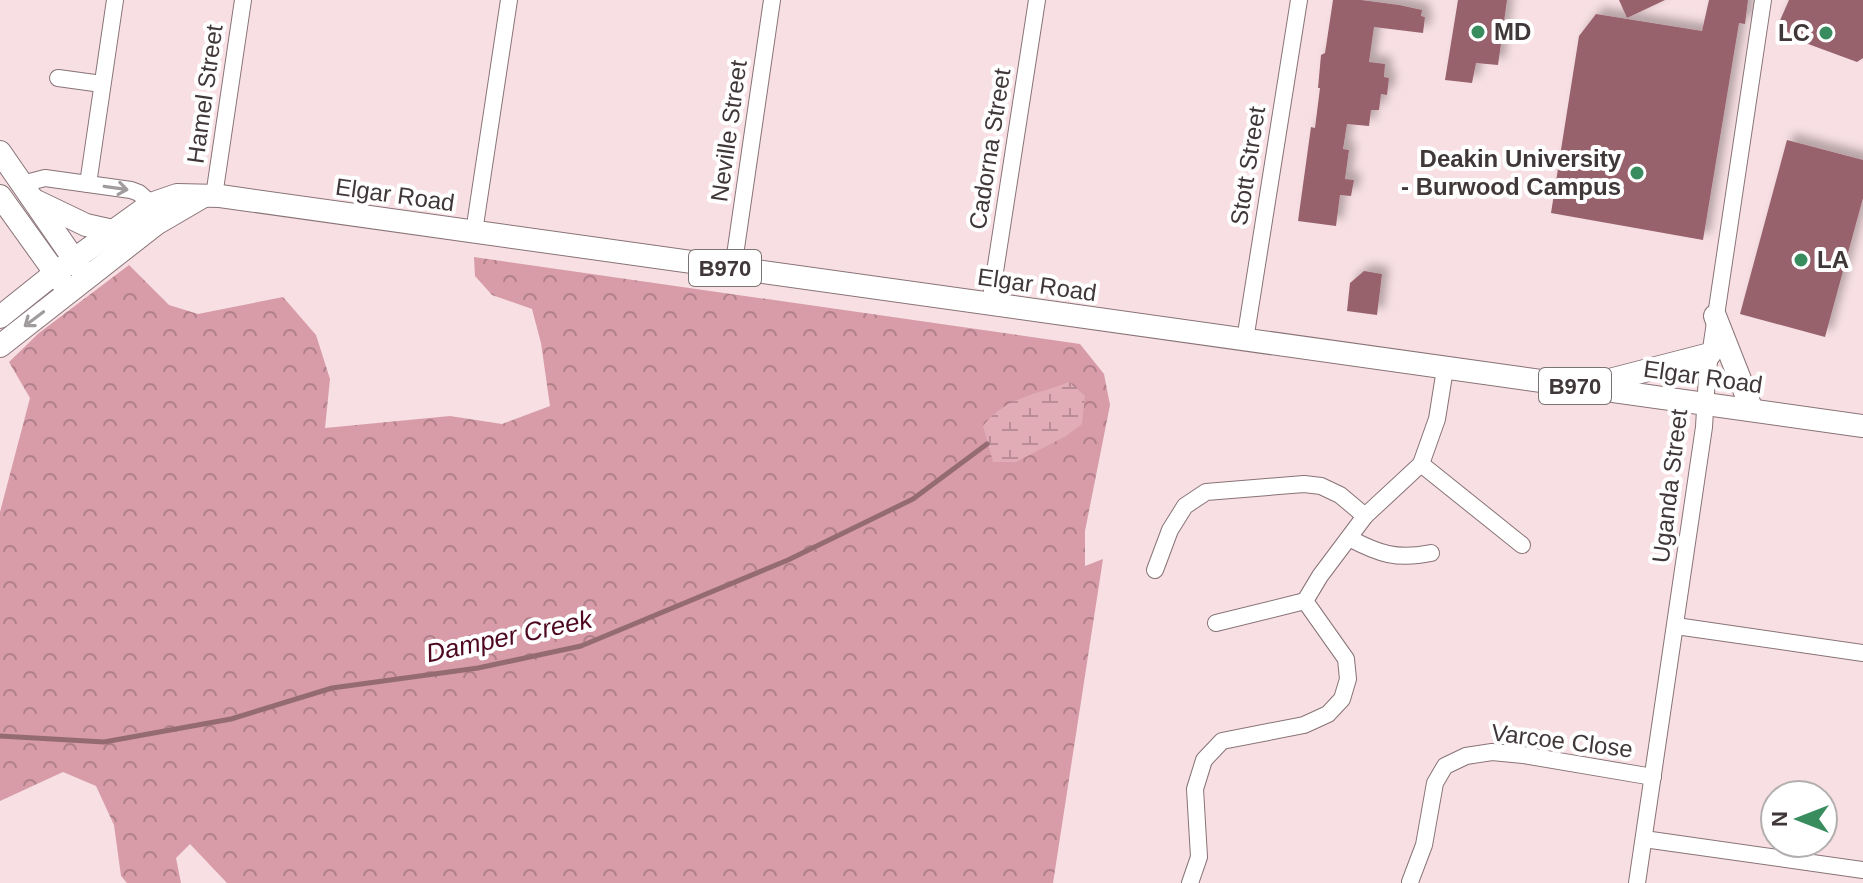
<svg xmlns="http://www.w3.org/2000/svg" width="1863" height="883" viewBox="0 0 1863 883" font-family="Arial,sans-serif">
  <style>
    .forest { fill: url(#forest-crowns) }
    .wetland { fill: url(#wetland-marsh) }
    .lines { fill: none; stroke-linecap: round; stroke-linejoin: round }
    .stream { stroke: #956b72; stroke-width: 5 }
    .building { fill: #98626d; filter: url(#shadow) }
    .minor-casing { stroke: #887377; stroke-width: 18 }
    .major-casing { stroke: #887377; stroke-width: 24 }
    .minor { stroke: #fff; stroke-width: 16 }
    .major { stroke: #fff; stroke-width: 22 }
    .oneway { stroke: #a09b9c }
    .poi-dot { fill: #388c5e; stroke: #fff; stroke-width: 3 }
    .labels { text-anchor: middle; stroke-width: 8; stroke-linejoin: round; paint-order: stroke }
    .shield { fill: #fff; stroke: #797374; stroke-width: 2 }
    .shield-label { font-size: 22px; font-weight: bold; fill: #403738 }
    .poi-label { font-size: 24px; font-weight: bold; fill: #403738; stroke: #fff; text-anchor: start }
    .street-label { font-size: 24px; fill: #403738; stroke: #fff }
    .water-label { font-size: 26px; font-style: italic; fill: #4e0820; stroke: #fff }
  </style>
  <defs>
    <pattern id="forest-crowns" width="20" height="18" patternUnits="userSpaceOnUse" patternTransform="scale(2)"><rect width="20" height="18" fill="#d79ca7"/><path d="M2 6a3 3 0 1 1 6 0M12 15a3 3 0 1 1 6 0" fill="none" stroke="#b08089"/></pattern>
    <pattern id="wetland-marsh" width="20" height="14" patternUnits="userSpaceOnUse" patternTransform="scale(2)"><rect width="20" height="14" fill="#e1acb6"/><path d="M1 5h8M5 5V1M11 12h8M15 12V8" fill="none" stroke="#b88d95"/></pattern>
    <filter id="shadow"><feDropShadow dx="7" dy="-7" stdDeviation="4" flood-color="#0004"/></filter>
  </defs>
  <rect width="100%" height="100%" fill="#f7dfe3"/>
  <!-- forest -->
  <polygon class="forest" points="474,257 1080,344 1104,374 1110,405 1085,531 1085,566 1103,559 1053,883 227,883 190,844 176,858 181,883 127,883 121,876 114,825 96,786 63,772 0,801 0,512 30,398 9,362 39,333 129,265 169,305 198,314 283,297 316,335 330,379 325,428 450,416 502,424 550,406 541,343 532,309 492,295 475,276"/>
  <!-- wetland -->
  <path class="wetland" d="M1069,382L1085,396L1082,424L1066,436L1016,462H993L983,426C1007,396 1034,396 1069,382Z"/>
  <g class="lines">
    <!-- stream -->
    <polyline class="stream" points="0,736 104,742 231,719 332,688 478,668 581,646 788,560 913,499 987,444"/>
  </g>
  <!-- building -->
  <g class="building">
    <polygon points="1333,0 1361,0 1399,5 1422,10 1421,16 1425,17 1423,33 1374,27 1369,62 1385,64 1384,77 1389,78 1387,95 1381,94 1379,110 1371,110 1369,126 1347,124 1343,149 1349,150 1345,179 1354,180 1351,196 1340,195 1336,226 1298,221 1311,127 1315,128 1320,88 1318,88 1321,55 1325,53"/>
    <polygon points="1458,0 1507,0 1498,65 1476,63 1472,83 1445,80"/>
    <polygon points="1619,0 1665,0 1627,18"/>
    <polygon points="1709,0 1748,0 1745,24 1739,23 1703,240 1551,213 1579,36 1596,14 1702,31"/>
    <polygon points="1789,0 1863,0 1863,58 1857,62 1800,41 1778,25"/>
    <polygon points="1787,140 1863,160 1863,198 1825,337 1740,314"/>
    <polygon points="1364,271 1382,274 1377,315 1347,311 1350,283"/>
  </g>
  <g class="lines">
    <defs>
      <g id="minor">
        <polyline points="58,78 102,84"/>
        <polyline points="22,184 45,178 131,190 139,193 151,204"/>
        <polyline points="88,184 115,0"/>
        <polyline points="214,196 243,0"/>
        <polyline points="474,232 509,0"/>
        <polyline points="733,269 772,0"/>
        <polyline points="990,304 1037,0"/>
        <polyline points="1245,340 1299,0"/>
        <polyline points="1421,464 1522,545"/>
        <path d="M1349,538C1379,554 1397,560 1431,553"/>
        <polyline points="1155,570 1170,530 1185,506 1206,492 1304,484 1321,486 1340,495 1365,516"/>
        <polyline points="1216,623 1305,601"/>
        <polyline points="1676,626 1863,653"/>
        <polyline points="1644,839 1863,870"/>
        <polyline points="1410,882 1424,845 1435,783 1445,766 1466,756 1492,752 1523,755 1653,777"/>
        <polyline points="1190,883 1199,857 1195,789 1204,760 1222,741 1304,725 1328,714 1342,699 1348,679 1346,659 1305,601 1320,576 1365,516 1421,464 1437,419 1445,369"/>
        <polyline points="1637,883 1704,427 1707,376 1763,0"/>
      </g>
      <g id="major">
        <polyline points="0,152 82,271"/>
        <polyline points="0,196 64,285"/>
        <polyline points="36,201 86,225 113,231"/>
        <polyline points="1715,316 1752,410"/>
        <polyline points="0,317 55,273 151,204 177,195 220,196 1863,426"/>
        <polyline points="0,346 156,224 204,196"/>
        <polyline points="1594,384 1710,354"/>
      </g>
    </defs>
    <!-- minor casing -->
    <use href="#minor" class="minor-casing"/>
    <!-- major casing -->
    <use href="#major" class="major-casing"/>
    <!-- minor -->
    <use href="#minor" class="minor"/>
    <!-- major -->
    <use href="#major" class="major"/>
  </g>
  <!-- one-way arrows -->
  <defs><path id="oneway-shaft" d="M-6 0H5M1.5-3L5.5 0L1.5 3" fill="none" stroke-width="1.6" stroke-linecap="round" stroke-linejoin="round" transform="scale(2)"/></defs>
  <g class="oneway">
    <use href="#oneway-shaft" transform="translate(116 188) rotate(8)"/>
    <use href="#oneway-shaft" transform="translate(34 319) rotate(143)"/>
  </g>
  <!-- markers -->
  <g class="poi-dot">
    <circle cx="1478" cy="32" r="8"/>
    <circle cx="1826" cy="33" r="8"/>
    <circle cx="1637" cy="173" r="8"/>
    <circle cx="1801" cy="260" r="8"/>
  </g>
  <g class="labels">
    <!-- shield labels -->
    <g class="shield">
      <rect x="689" y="250" width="72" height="36" rx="6"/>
      <rect x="1539" y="368" width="72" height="36" rx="6"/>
    </g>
    <g class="shield-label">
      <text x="725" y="276">B970</text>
      <text x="1575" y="394">B970</text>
    </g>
    <!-- poi labels -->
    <g class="poi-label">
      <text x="1494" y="40">MD</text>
      <text x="1810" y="41" text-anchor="end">LC</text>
      <text x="1621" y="167" text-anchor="end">Deakin University<tspan x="1621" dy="28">- Burwood Campus</tspan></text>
      <text x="1817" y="268">LA</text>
    </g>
    <!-- street labels -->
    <g class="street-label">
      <text transform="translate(205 94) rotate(-82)" y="8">Hamel Street</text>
      <text transform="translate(729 131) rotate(-82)" y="8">Neville Street</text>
      <text transform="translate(990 149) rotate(-81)" y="8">Cadorna Street</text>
      <text transform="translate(1248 166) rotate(-81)" y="8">Stott Street</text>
      <text transform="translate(395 195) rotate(8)" y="8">Elgar Road</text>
      <text transform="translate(1037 285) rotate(8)" y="8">Elgar Road</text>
      <text transform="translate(1703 377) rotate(8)" y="8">Elgar Road</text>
      <text transform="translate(1670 486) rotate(-83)" y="8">Uganda Street</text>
      <text transform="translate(1562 741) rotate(7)" y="8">Varcoe Close</text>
    </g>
    <!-- water labels -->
    <g class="water-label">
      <text transform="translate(509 636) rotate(-12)" y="9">Damper Creek</text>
    </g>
  </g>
  <!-- north arrow -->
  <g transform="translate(1799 819) rotate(270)"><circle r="38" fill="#ffffff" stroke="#b3afaf" stroke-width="2"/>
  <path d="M0-6L14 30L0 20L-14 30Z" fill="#388c5e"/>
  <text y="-12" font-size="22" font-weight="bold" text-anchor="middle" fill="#403738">N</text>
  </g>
</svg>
